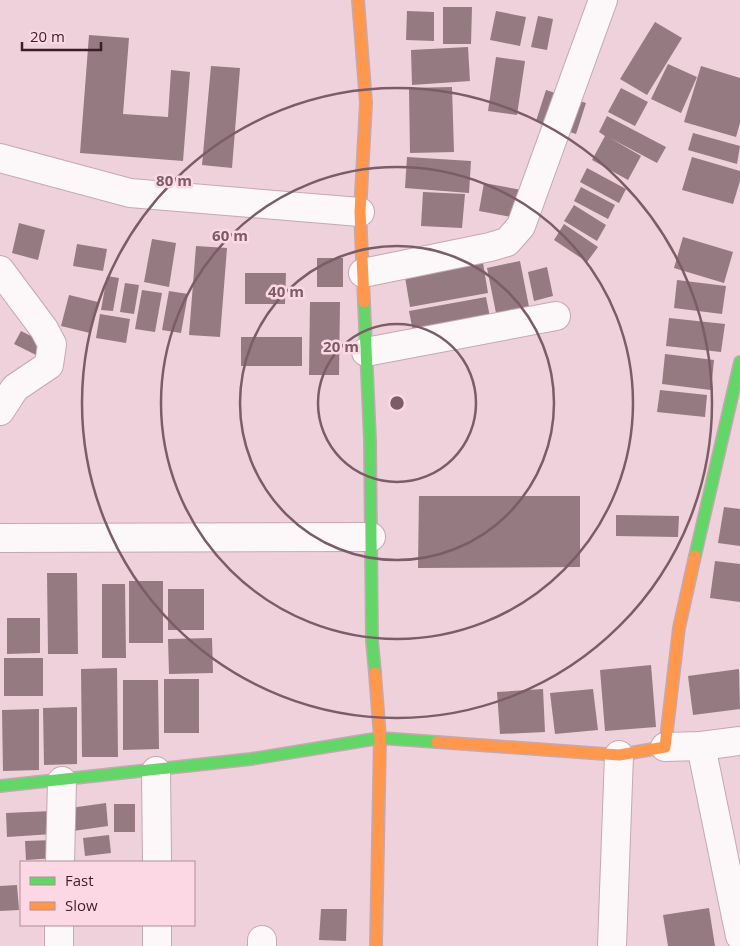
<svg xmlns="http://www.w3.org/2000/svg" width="740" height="946" viewBox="0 0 740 946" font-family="'Open Sans',sans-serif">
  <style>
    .building { fill: #957a81 }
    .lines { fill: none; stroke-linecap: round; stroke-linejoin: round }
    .street-casing { stroke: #c4a8b2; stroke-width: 30 }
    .fast-casing { stroke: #c4a8b2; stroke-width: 14 }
    .slow-casing { stroke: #c4a8b2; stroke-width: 14 }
    .street { stroke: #fcf8fa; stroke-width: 28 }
    .fast { stroke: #63d668; stroke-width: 11 }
    .slow { stroke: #ff974d; stroke-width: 11 }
    .ring { fill: none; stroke: #7b5c67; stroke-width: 2.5 }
    .centre { fill: #7b5c67; stroke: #fcd8e4; stroke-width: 2.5 }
    .ring-label { font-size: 15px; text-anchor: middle; font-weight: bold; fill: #7b5c67; stroke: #fcd8e4; stroke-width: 5; stroke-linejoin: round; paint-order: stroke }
  </style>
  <rect width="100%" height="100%" fill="#eed1db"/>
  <!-- building -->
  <g class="building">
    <polygon points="443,7 472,7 471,44 443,44"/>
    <polygon points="407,11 434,12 434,41 406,40"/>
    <polygon points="496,11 526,17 520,46 490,40"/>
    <polygon points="538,16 553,19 547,50 531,47"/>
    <polygon points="655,22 682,38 647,95 620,79"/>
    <polygon points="89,35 129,38 123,114 168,117 171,70 190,72 183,161 80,153"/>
    <polygon points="468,47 470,81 412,85 411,50"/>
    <polygon points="496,57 525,61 517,115 488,111"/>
    <polygon points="668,64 697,77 681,113 651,99"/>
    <polygon points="211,66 240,68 232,168 202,165"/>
    <polygon points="701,66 740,78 740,123 736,137 684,122"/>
    <polygon points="452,87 454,152 410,153 409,88"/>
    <polygon points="621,88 648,102 635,126 608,112"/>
    <polygon points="546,90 586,103 576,134 536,121"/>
    <polygon points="607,116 666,147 657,163 610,138 641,156 628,180 592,160 605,136 599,132"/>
    <polygon points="693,133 740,146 737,164 688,150"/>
    <polygon points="407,157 471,161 469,193 405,188"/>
    <polygon points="692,157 740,171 740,181 733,204 682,190"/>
    <polygon points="587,168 626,189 619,203 580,182"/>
    <polygon points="484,183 522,190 517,218 479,211"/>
    <polygon points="581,187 615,205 608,219 574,201"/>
    <polygon points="423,192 465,194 462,228 421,226"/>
    <polygon points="574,205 606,225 597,241 564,221"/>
    <polygon points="19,223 45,230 38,260 12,253"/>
    <polygon points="564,224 598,247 587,262 554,240"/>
    <polygon points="683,237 733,252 724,283 674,268"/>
    <polygon points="152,239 176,243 169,287 144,282"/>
    <polygon points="77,244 107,249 103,271 73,266"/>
    <polygon points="196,246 227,248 220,337 189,335"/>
    <rect x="317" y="258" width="26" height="29"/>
    <polygon points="520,261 531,317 498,323 487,268"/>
    <polygon points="483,263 488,293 410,307 405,277"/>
    <polygon points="547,267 553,296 534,301 528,272"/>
    <polygon points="245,273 286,273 285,304 245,304"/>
    <polygon points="107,276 119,278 113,311 101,310"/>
    <polygon points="677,280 726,286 722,314 674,308"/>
    <polygon points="125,283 139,285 134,314 120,312"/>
    <polygon points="142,290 162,293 155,332 135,329"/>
    <polygon points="169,291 188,294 181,333 162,330"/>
    <polygon points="69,295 98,302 90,333 61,326"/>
    <polygon points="486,297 492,327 415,342 409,311"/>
    <polygon points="310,302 340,302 339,375 309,375"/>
    <polygon points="100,314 130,319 126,343 96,338"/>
    <polygon points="669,318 725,324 721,352 666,346"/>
    <polygon points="21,331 45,343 38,356 14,344"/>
    <rect x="241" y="337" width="61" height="29"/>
    <polygon points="665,354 714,360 711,390 662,384"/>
    <polygon points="660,390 707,395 705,417 657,412"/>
    <polygon points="419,496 580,496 580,567 418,568"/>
    <polygon points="724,507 740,509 740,546 718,543"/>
    <polygon points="616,515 679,516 678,537 616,536"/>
    <polygon points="715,561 740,564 740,602 710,598"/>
    <polygon points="47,573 77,573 78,654 48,654"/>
    <rect x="129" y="581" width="34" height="62"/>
    <polygon points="102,584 125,584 126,658 102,658"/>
    <rect x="168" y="589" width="36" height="41"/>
    <polygon points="7,618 40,618 40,653 7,654"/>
    <polygon points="212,638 213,673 169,674 168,639"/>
    <rect x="4" y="658" width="39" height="38"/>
    <polygon points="651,665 656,727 605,731 600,670"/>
    <polygon points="117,668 118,757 82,757 81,669"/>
    <polygon points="739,669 740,709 693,715 688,676"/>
    <rect x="164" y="679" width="35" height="54"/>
    <polygon points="123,680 158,680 159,749 123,750"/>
    <polygon points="543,689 545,732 500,734 497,692"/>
    <polygon points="593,689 598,730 555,734 550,693"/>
    <polygon points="77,707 77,764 44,765 43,708"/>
    <polygon points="39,709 39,770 3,771 2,710"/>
    <polygon points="106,803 108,826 73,831 70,808"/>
    <rect x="114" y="804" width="21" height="28"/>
    <polygon points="52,811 53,834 7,837 6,813"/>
    <polygon points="109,835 111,853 85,856 83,838"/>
    <polygon points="55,840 56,858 26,860 25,841"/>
    <polygon points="17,885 19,910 0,911 0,886"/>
    <polygon points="709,908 715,946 668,946 663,915"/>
    <polygon points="321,909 347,909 346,941 319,940"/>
  </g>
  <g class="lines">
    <defs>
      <g id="street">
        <polyline points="0,158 130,193 360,212"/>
        <polyline points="0,270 44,329 52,344 49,365 15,388 0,411"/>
        <polyline points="363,273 490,247 507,242 521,226 603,0"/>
        <polyline points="366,352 556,316"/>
        <polyline points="0,538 371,537"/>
        <polyline points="701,746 740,936"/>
        <polyline points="665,747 701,746 740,741"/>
        <polyline points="156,771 157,862"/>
        <polyline points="60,862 62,781"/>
        <polyline points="157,925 157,946"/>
        <polyline points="59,946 59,925"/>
        <polyline points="262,946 262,940"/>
        <polyline points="612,946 619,755"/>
      </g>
      <g id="fast">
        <polyline points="364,302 370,441 372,641 375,673"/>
        <polyline points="695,556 740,362"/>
        <polyline points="0,786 251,759 380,738 437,742"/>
      </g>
      <g id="slow">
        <polyline points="358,0 366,103 360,212 364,302"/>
        <polyline points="375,673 380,738 376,946"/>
        <polyline points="437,742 619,755 665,747 679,628 695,556"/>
      </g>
    </defs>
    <!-- street casing -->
    <use href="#street" class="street-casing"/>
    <!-- fast casing -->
    <use href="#fast" class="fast-casing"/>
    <!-- slow casing -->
    <use href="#slow" class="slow-casing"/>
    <!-- street -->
    <use href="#street" class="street"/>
    <!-- fast -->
    <use href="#fast" class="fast"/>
    <!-- slow -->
    <use href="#slow" class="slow"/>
  </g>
  <!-- distance rings -->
  <g class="ring">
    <circle cx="397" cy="403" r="79"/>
    <circle cx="397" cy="403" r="157"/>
    <circle cx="397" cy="403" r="236"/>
    <circle cx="397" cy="403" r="315"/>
  </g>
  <circle cx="397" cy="403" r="8" class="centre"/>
  <g class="ring-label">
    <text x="174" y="186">80 m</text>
    <text x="230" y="241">60 m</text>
    <text x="286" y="297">40 m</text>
    <text x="341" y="352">20 m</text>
  </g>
  <!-- legend -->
  <rect x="20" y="861" width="175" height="65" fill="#fcd8e4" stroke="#b08d99"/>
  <rect x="30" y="877" width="25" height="8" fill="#63d668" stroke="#b08d99"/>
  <text x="65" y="886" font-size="15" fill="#3d1d29">Fast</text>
  <rect x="30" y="902" width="25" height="8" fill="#ff974d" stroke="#b08d99"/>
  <text x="65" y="911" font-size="15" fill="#3d1d29">Slow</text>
  <!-- scale -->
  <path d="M22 42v8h79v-8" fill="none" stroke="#3d1d29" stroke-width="2.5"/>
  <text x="30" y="42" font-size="15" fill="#3d1d29" stroke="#fcd8e4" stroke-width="4" paint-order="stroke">20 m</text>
</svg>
